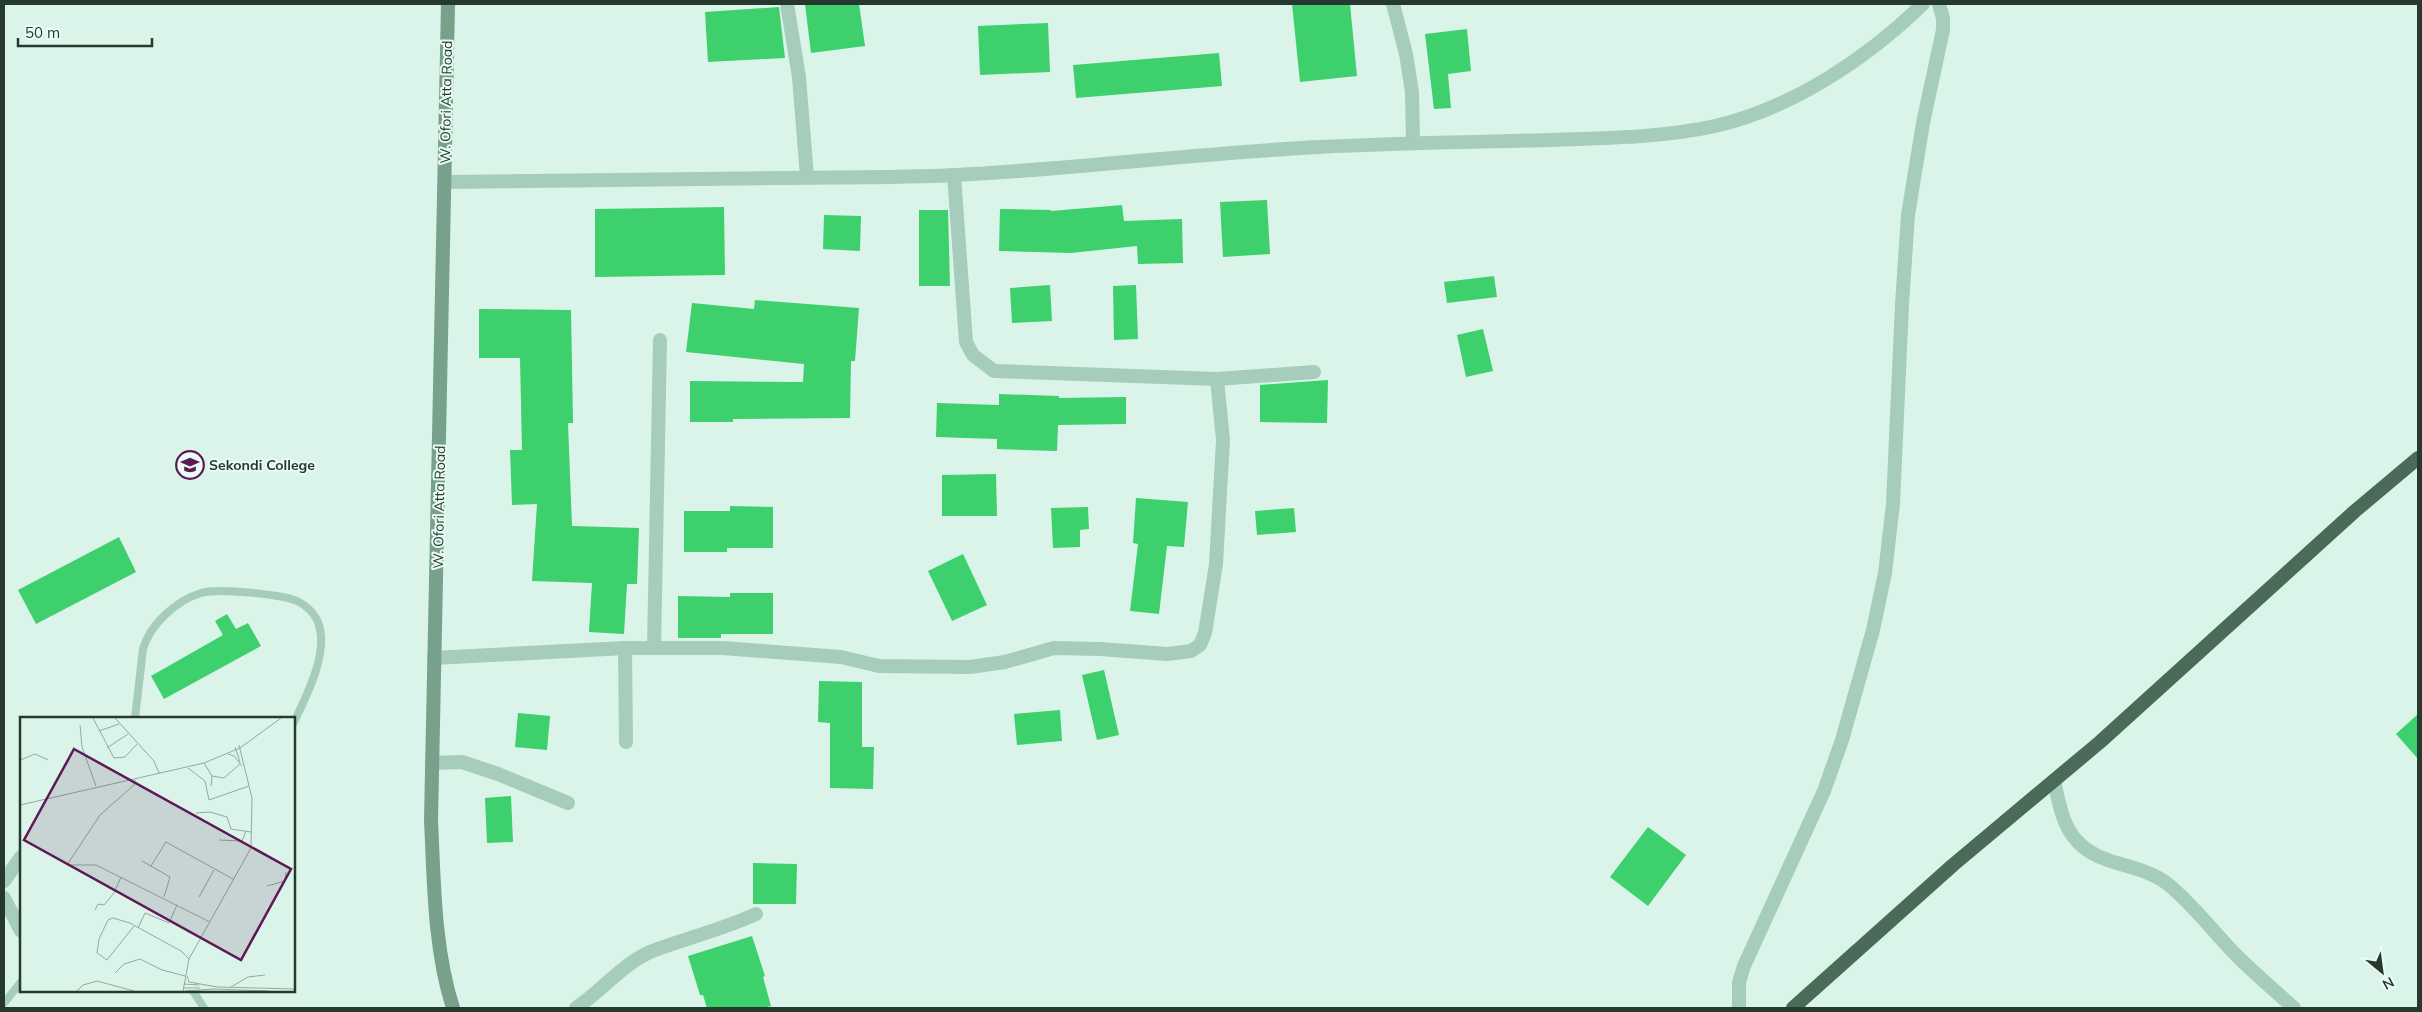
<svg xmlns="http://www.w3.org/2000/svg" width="2422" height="1012" viewBox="0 0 2422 1012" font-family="Mulish,sans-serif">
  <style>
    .building { fill: #3dd06d }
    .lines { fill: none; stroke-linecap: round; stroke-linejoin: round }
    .service { stroke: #a6cdbb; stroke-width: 8 }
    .minor { stroke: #a6cdbb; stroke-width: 14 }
    .secondary { stroke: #77a18a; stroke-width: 14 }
    .trunk { stroke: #4a6b58; stroke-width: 14 }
    .labels { text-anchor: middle; stroke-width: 4; stroke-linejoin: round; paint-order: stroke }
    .street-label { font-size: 14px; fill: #27392e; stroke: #e8fbf4 }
    .poi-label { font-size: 14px; font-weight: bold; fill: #27392e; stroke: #e8fbf4; text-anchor: start }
    .inset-road { fill: none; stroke: #93a99f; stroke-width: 1 }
    .view { fill: #5e1954; fill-opacity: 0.15; stroke: #5e1954; stroke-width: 2.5 }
    .inset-edge { fill: none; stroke: #27392e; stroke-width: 2.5 }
  </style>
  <rect width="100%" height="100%" fill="#dbf4ea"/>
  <!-- building -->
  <g class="building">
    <polygon points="805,4 859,4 865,46 811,53"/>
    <polygon points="1292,4 1350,4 1357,76 1300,82"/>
    <polygon points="779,7 785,58 708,62 705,12"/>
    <polygon points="1048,23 1050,72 980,75 978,26"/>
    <polygon points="1467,29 1471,71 1448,74 1451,108 1434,109 1425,34"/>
    <polygon points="1219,53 1222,86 1076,98 1073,65"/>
    <polygon points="1267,200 1270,254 1223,257 1220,202"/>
    <polygon points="1122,205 1124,221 1182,219 1183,263 1138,264 1137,246 1071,253 999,251 1000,209 1051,210 1051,211"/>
    <polygon points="724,207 725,275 595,277 595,209"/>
    <polygon points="919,210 948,210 950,286 919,286"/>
    <polygon points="824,215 861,216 860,251 823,249"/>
    <polygon points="1494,276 1497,297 1447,303 1444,282"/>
    <polygon points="1050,285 1052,321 1012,323 1010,288"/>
    <polygon points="1136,285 1138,339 1114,340 1113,286"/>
    <polygon points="755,300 859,308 855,361 851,361 850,418 733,419 733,422 690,422 690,381 803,382 804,364 686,352 692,303 754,309"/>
    <polygon points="479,309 571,310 573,423 568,423 572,526 639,528 637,584 627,584 624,634 589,632 592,583 532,581 537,504 512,505 510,450 522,450 520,358 479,358"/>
    <polygon points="1483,329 1493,371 1466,377 1457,335"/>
    <polygon points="1328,380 1327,423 1260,422 1260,385"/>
    <polygon points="999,394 1059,396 1059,398 1126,397 1126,424 1058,425 1057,451 997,449 997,439 936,437 937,403 999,405"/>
    <polygon points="996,474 997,516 942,516 942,475"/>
    <polygon points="1136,498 1188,502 1184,547 1167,546 1159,614 1130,611 1138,544 1133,543"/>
    <polygon points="730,506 773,507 773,548 727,548 727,552 684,552 684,511 730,511"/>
    <polygon points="1088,507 1089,529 1080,530 1080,547 1053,548 1051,508"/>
    <polygon points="1294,508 1296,532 1257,535 1255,511"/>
    <polygon points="119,537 136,572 36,624 18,590"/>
    <polygon points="963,554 987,605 952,621 928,571"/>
    <polygon points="730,593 773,593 773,634 721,634 721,638 678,638 678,596 730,597"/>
    <polygon points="227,614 236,629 248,623 261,646 164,699 151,676 223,635 215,621"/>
    <polygon points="1104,670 1119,735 1097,740 1082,675"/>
    <polygon points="819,681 862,682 862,747 874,747 873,789 830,788 830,723 818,722"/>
    <polygon points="1060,710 1062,741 1017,745 1014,714"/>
    <polygon points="518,713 550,716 547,750 515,747"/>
    <polygon points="2418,714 2418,759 2396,734"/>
    <polygon points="511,796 513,842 487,843 485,798"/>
    <polygon points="1648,827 1686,855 1648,906 1610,877"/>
    <polygon points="753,863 797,864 796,904 753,904"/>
    <polygon points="752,936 765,976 763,977 771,1006 763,1008 707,1008 703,995 700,995 688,956"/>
  </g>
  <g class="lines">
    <!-- service -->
    <g class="service">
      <path d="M135,718L143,649C150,624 177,600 201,593C217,588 284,594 299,602C305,605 313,612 316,618C332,647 307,695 294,722"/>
      <polyline points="193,991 204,1008"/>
      <polyline points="4,1003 21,982"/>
    </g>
    <!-- minor -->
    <g class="minor">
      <polyline points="787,4 799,77 807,177"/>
      <polyline points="1393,4 1406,54 1412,92 1413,142"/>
      <polyline points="954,175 966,342 973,355 994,371 1217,379 1314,372"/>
      <path d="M445,182C556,181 668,179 780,178C838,177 897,178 955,175C1077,169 1198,153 1320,147C1396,143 1472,142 1548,140C1603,138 1661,138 1715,126C1793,108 1866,59 1923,4"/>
      <polyline points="625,648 626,742"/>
      <polyline points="654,648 660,340"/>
      <polyline points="434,658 625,648 723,648 841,657 879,666 970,667 1005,662 1054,648 1100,649 1167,654 1191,651 1200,645 1205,633 1216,564 1223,440 1217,379"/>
      <polyline points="432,763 462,762 498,774 568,803"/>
      <path d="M2054,781C2059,802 2062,825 2077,841C2100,867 2143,863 2169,885C2193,905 2213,931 2235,954C2254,973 2274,990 2294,1008"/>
      <polyline points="4,881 21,857"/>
      <polyline points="4,898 21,931"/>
      <path d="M576,1008C602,991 621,965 650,952C685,938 722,930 756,914"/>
      <polyline points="1739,1008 1739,982 1744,966 1824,791 1842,740 1873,630 1885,573 1893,504 1902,304 1908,215 1923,123 1943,30 1943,18 1939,4"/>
    </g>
    <!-- secondary -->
    <path class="secondary" d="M448,4L431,820C434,882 434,949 453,1008"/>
    <!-- trunk -->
    <polyline class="trunk" points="1793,1008 1953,865 2100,742 2355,511 2418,458"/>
  </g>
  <!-- icons -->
  <defs>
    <symbol id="school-ring" viewBox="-11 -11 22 22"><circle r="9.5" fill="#e8fbf4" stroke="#5e1954" stroke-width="1.5"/><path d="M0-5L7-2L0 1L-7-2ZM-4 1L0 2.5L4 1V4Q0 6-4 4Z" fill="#5e1954"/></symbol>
  </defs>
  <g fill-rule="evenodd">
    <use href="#school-ring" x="174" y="449" width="32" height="32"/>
  </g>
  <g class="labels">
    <!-- street labels -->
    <g class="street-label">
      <text transform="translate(446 102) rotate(-89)" y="5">W. Ofori Atta Road</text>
      <text transform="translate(439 507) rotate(-89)" y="5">W. Ofori Atta Road</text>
    </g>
    <!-- poi labels -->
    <g class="poi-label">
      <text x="209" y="470">Sekondi College</text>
    </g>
  </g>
  <!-- overview -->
  <g transform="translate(20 717)">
    <rect width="275" height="275" fill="#dbf4ea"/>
    <path class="inset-road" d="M73,1L94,41L105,40L117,27M95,1L134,44L139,56M60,8L62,30L76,69M79,14L99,7M215,30L220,45M87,31L108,17M208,37L214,39L222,49M0,43L15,37L28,43M184,46L192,59L191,69M168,51L185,64L189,83L229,69M192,59L204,61L220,47M0,88L184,46L220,31L261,1M176,96L190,95L207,100L211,112L231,115M199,123L222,124L226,114M122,144L150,160L144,180M47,148H76L190,205M47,148L80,98L114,68L115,63M131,149L146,125L213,162M247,169L265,164L266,155M179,180L194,153M75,193L78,187L84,188L94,176L101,160M114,209L87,243L77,236L79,222L88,203L93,201L110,206L161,234L169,242M118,211L125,196L149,206L157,188M95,256L104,247L120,242L142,253L165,259M167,259L169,265L197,270M164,267L179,268M197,270L275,272M211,270L228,260L245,258M164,271H180M193,272L249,274M57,274L63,268L77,264L114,274M163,274L169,242L231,131L232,81L219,28M165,274L194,272"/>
    <path class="view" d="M54,32L271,152L221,243L4,123Z"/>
    <rect width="275" height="275" class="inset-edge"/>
  </g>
  <!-- border -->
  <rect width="2422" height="1012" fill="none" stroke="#27392e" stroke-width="10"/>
  <!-- north arrow -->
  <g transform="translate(2382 972) rotate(151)" stroke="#e8fbf4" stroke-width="4" paint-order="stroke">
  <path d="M0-4L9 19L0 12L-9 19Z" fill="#27392e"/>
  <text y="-8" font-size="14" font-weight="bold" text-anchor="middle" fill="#27392e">N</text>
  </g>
  <!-- scale -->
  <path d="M18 38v8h134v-8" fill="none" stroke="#27392e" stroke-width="2.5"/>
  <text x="25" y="38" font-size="15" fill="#27392e" stroke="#e8fbf4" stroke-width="4" paint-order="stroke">50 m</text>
</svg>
